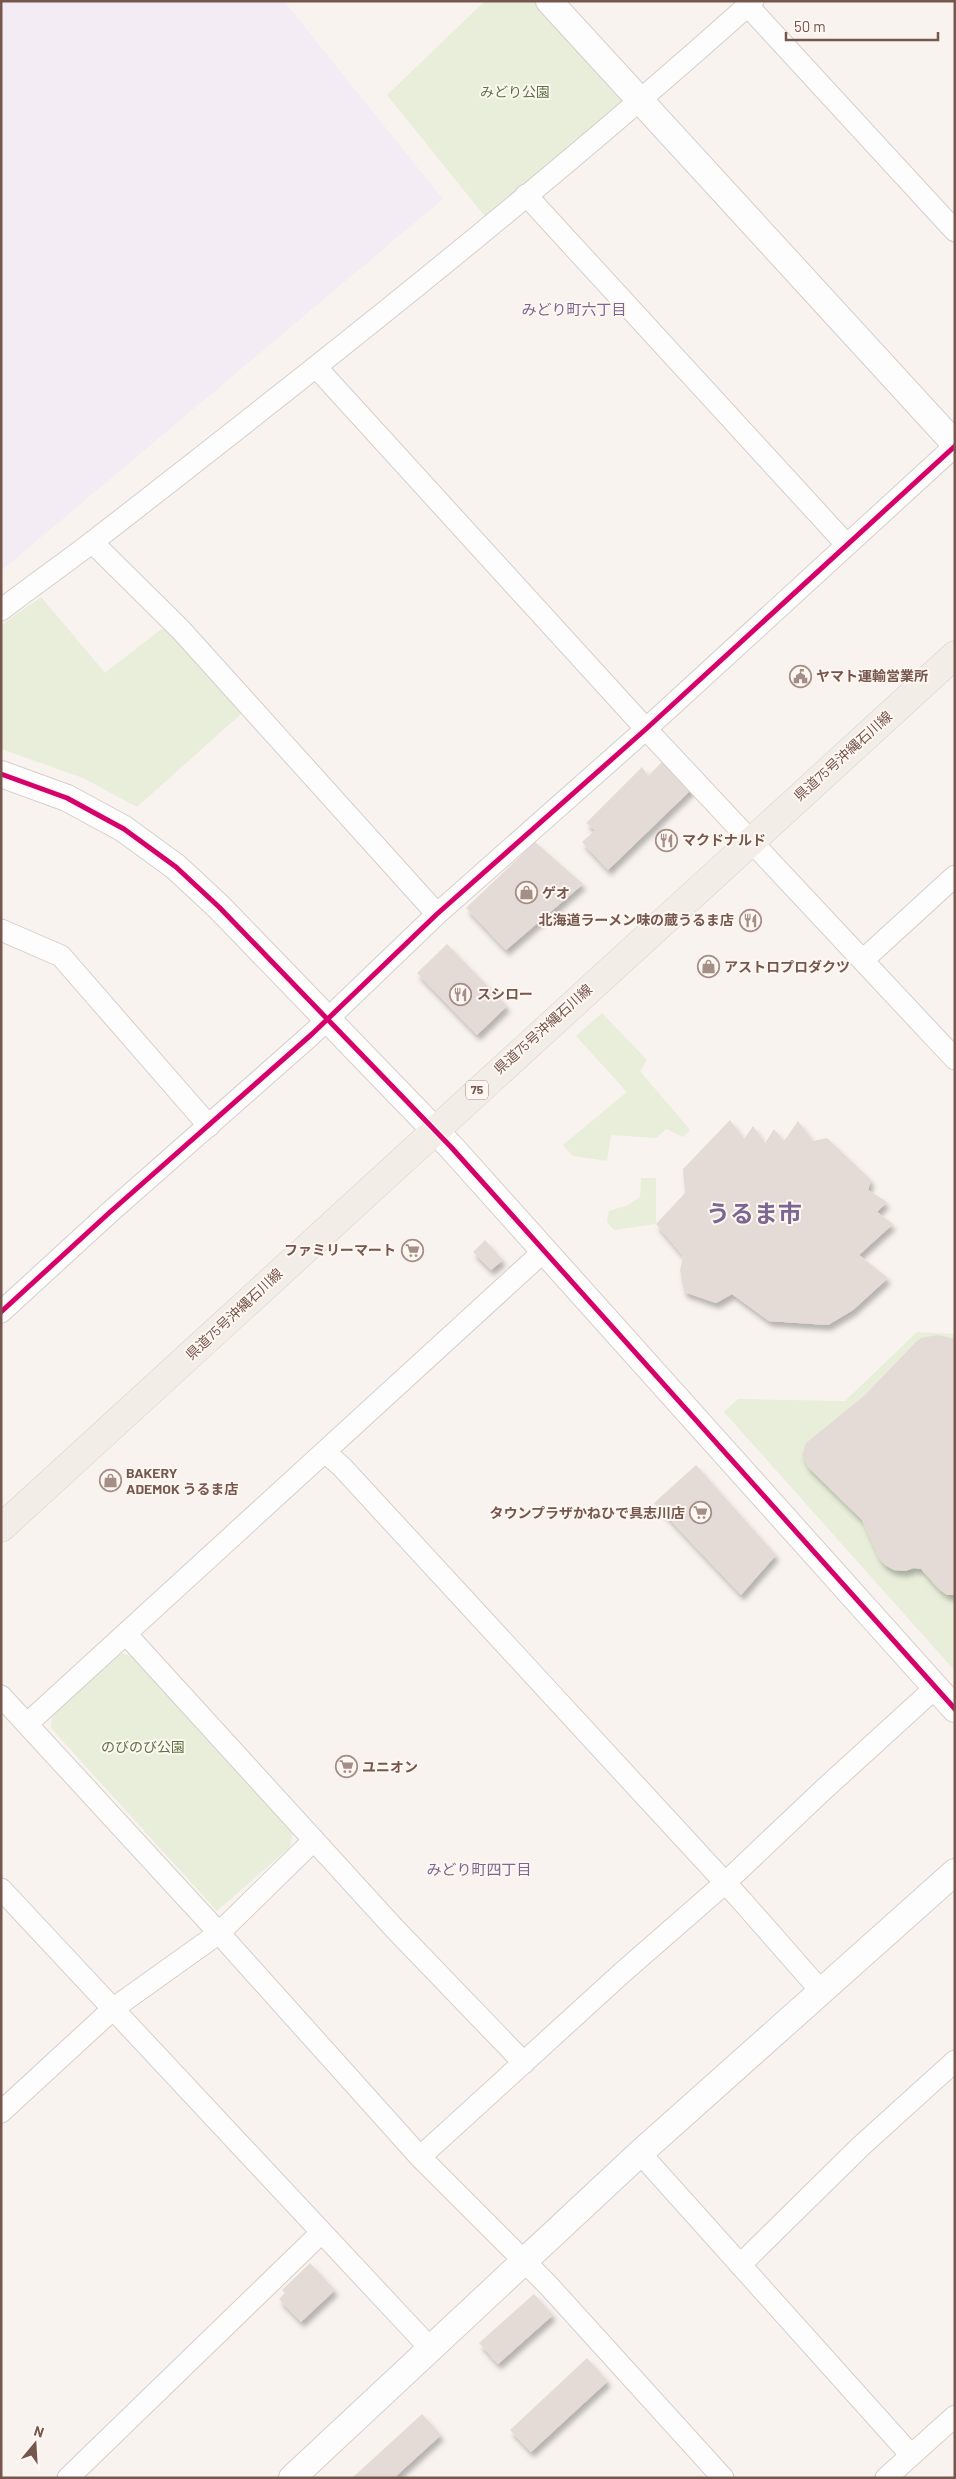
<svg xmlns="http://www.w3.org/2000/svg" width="956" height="2479" viewBox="0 0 956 2479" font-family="Barlow,'Noto Sans JP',sans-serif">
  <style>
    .education { fill: #f4ecf4 }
    .green { fill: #e8eeda }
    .building { fill: #e4dbd6; filter: url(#shadow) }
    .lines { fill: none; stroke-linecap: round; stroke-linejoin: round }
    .minor-casing { stroke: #d6cecb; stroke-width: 23 }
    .tertiary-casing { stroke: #d6cecb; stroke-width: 28 }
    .primary-casing { stroke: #d9d0cc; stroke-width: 29 }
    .minor { stroke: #fefdfd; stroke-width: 21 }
    .tertiary { stroke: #fefdfd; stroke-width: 26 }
    .primary { stroke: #f3ede7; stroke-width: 28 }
    .cycleway-casing { stroke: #fef7f1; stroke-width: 8 }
    .cycleway { stroke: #d6006c; stroke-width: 5 }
    .labels { text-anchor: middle; stroke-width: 4; stroke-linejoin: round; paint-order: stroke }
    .shield { fill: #fef7f1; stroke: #9f877f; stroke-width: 1 }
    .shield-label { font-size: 12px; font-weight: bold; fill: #76574e }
    .park-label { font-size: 14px; fill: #597543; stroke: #fef7f1 }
    .poi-label { font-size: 14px; font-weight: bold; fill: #76574e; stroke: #fef7f1; text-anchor: start }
    .street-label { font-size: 14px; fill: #76574e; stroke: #fef7f1 }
    .neighbourhood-label { font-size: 15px; fill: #7d6692; stroke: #fef7f1 }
    .town-label { font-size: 24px; font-weight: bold; fill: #7d6692; stroke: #fef7f1 }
  </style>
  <defs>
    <filter id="shadow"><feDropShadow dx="3" dy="5.5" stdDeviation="2.5" flood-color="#0004"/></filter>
  </defs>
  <rect width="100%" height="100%" fill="#f8f3ef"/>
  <!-- education -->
  <polygon class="education" points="1,1 284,1 443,199 1,571"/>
  <!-- green -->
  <g class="green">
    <polygon points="485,1 549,1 640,101 487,219 387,95"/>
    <polygon points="41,597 105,673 164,627 242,713 137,807 83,778 1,749 1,625"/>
    <polygon points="602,1013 647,1060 640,1071 690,1130 683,1137 666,1129 656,1138 611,1135 607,1161 573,1156 563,1145 627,1092 576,1036"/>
    <polygon points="641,1178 656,1178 656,1224 614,1230 607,1222 609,1211 628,1205 640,1197"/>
    <polygon points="917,1332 955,1334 955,1671 724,1412 738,1399 845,1401"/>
    <polygon points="120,1653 136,1657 293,1831 290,1847 217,1911 51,1728 52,1715"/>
  </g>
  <!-- building -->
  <g class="building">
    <polygon points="669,755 696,785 608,870 582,842 595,830 586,823 642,767 648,776"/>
    <polygon points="535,842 583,884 506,950 466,908"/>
    <polygon points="447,944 507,1006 477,1035 417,973"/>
    <polygon points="730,1120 744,1139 753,1126 765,1143 774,1129 784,1141 798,1121 813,1141 827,1138 871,1180 868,1190 887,1202 877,1212 893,1224 859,1255 888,1278 853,1310 828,1325 769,1321 732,1294 716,1303 684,1292 680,1270 683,1256 656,1224 685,1193 683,1169"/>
    <polygon points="485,1240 503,1260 491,1270 473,1252"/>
    <polygon points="937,1335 955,1339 955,1595 947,1595 939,1589 921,1569 914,1568 905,1571 894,1570 885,1565 879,1558 862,1520 808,1467 802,1455 806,1443 864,1396 916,1342 921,1338"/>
    <polygon points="696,1465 776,1555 741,1595 654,1503"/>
    <polygon points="310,2263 335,2290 301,2322 279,2299 285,2293 282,2290"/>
    <polygon points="534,2294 553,2315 498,2364 479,2343"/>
    <polygon points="587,2358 608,2381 531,2452 510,2430"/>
    <polygon points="422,2414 441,2435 394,2478 352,2478"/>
  </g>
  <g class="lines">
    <defs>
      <g id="minor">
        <polyline points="748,6 955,231"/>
        <polyline points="526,195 846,544"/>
        <polyline points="316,367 646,729 955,1059"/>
        <polyline points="92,542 181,630 437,914"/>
        <path d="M1,610C32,586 64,564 95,540C319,366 542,190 753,1"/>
        <polyline points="1,930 61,956 209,1126"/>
        <polyline points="863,960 955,876"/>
        <polyline points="1,1312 109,1213 312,1034 437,914 646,729 955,446"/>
        <polyline points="325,1452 342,1467 742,1901 821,1991"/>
        <polyline points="126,1634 394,1928 524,2063"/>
        <polyline points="1,1696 219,1933 420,2157 548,2285 723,2478"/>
        <polyline points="28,1723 544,1251"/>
        <polyline points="1,1889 430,2348"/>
        <polyline points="1,2112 114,2008 219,1933 314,1840"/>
        <polyline points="640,2153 910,2454"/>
        <polyline points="420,2157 623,1972 725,1883 821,1792 935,1688"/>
        <polyline points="740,2265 860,2147 955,2061"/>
        <polyline points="68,2478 321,2233"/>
        <polyline points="886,2478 955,2416"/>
      </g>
      <g id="tertiary">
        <polyline points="549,1 955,444"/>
        <polyline points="1,774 67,798 124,829 176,867 219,907 451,1147 955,1709"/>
        <polyline points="292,2478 640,2153 955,1872"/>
      </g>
      <polyline id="primary" points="1,1528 955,655"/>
    </defs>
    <!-- minor casing -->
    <use href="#minor" class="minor-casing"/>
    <!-- tertiary casing -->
    <use href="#tertiary" class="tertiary-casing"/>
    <!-- primary casing -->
    <use href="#primary" class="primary-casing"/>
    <!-- minor -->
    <use href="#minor" class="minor"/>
    <!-- tertiary -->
    <use href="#tertiary" class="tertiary"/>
    <!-- primary -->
    <use href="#primary" class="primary"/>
    <defs>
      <g id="cycleway">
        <polyline points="1,774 67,798 124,829 176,867 219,907 451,1147 955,1709"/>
        <polyline points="1,1312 109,1213 312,1034 437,914 646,729 955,446"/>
      </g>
    </defs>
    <!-- cycleway casing -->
    <use href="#cycleway" class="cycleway-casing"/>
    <!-- cycleway -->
    <use href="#cycleway" class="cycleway"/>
  </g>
  <!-- icons -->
  <defs>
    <symbol id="civic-ring" viewBox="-11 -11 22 22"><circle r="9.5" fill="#fef7f1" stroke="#a48e86" stroke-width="1.5"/><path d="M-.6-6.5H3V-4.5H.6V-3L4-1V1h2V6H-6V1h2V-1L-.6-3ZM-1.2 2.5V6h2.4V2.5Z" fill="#a48e86"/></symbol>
    <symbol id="restaurant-ring" viewBox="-11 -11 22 22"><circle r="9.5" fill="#fef7f1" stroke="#a48e86" stroke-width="1.5"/><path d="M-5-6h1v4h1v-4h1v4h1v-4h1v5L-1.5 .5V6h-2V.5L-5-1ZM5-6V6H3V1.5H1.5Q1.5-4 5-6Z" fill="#a48e86"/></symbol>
    <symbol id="shop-ring" viewBox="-11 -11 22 22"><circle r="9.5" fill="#fef7f1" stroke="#a48e86" stroke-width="1.5"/><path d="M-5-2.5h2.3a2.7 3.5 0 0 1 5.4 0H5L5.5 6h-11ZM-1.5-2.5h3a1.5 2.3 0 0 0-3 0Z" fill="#a48e86"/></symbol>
    <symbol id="supermarket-ring" viewBox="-11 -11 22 22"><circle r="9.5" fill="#fef7f1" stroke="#a48e86" stroke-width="1.5"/><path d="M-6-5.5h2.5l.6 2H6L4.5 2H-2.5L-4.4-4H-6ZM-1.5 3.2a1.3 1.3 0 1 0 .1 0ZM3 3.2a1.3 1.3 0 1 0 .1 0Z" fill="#a48e86"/></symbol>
  </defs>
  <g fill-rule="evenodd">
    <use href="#civic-ring" x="788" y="664" width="25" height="25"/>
    <use href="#restaurant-ring" x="654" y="828" width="25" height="25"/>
    <use href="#shop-ring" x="514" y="880" width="25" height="25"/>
    <use href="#restaurant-ring" x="738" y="908" width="25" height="25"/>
    <use href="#shop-ring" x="696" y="954" width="25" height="25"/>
    <use href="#restaurant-ring" x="448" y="982" width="25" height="25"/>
    <use href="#supermarket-ring" x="400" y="1238" width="25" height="25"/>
    <use href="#shop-ring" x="98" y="1468" width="25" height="25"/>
    <use href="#supermarket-ring" x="688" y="1500" width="25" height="25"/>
    <use href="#supermarket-ring" x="334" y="1754" width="25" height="25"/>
  </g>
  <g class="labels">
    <!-- shield labels -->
    <rect class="shield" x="466" y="1080.5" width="22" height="19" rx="4"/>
    <g class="shield-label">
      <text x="477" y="1094">75</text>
    </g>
    <!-- park labels -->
    <g class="park-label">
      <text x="515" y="97">みどり公園</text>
      <text x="143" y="1752">のびのび公園</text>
    </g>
    <!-- poi labels -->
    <g class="poi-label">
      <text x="816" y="681">ヤマト運輸営業所</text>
      <text x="682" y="845">マクドナルド</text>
      <text x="542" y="898">ゲオ</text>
      <text x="734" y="925" text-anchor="end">北海道ラーメン味の蔵うるま店</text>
      <text x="724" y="972">アストロプロダクツ</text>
      <text x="477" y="999">スシロー</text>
      <text x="396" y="1255" text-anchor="end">ファミリーマート</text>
      <text x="126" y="1478">BAKERY<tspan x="126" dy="16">ADEMOK うるま店</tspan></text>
      <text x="685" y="1518" text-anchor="end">タウンプラザかねひで具志川店</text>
      <text x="362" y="1772">ユニオン</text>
    </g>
    <!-- street labels -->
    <g class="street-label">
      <text transform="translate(843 756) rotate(-42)" y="5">県道75号沖縄石川線</text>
      <text transform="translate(543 1029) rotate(-42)" y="5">県道75号沖縄石川線</text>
      <text transform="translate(234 1314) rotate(-43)" y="5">県道75号沖縄石川線</text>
    </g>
    <!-- neighbourhood labels -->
    <g class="neighbourhood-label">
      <text x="574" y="315">みどり町六丁目</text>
      <text x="479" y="1875">みどり町四丁目</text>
    </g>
    <!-- town labels -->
    <g class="town-label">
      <text x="754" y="1222">うるま市</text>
    </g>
  </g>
  <!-- border -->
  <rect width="956" height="2479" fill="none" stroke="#76574e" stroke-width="5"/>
  <!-- north arrow -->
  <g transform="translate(35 2444) rotate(18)" stroke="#fef7f1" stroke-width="4" paint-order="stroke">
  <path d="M0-4L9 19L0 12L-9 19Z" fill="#76574e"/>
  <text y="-8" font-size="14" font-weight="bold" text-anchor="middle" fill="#76574e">N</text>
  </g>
  <!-- scale -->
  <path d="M786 32v8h152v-8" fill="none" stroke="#76574e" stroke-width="2.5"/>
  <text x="794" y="32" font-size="15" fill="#76574e" stroke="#fef7f1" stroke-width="4" paint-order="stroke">50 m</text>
</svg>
